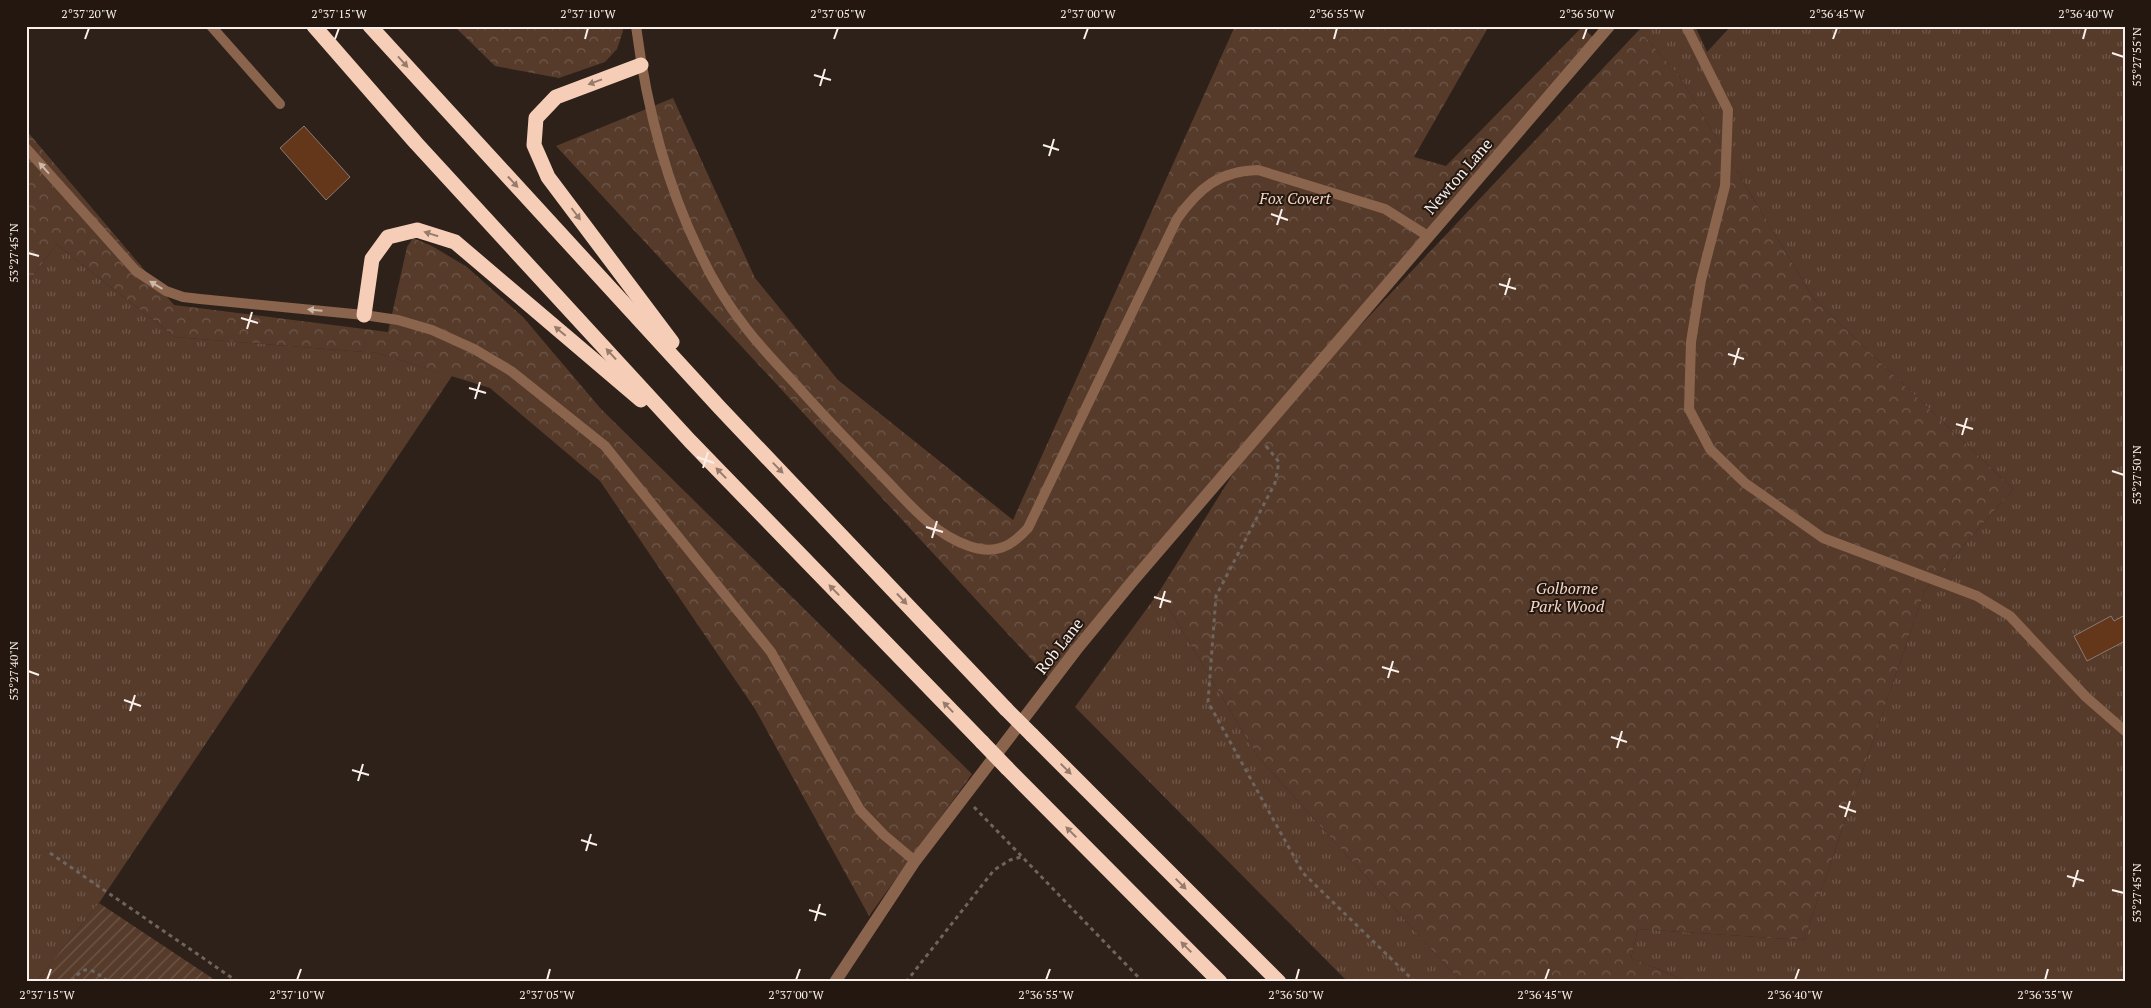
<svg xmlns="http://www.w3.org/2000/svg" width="2151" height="1008" viewBox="0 0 2151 1008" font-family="'PT Serif',serif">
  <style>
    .grass { fill: url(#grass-tufts) }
    .forest { fill: url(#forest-crowns) }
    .garden { fill: url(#garden-furrows) }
    .building { fill: #64371a; stroke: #897a72 }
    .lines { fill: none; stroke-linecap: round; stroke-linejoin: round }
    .path { stroke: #6f645e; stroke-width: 3; stroke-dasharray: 4 4; stroke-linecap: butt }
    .service { stroke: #8b644d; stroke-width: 10 }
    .tertiary { stroke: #8b644d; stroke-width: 12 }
    .motorway { stroke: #f6ceb8; stroke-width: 15 }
    .motorway-bridge { stroke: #f6ceb8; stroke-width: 15 }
    .oneway { fill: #977c6c }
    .oneway2 { fill: #cdb8ac }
    .ticks { fill: none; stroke: #f9f0eb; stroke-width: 2 }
    .labels { text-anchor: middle; stroke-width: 4; stroke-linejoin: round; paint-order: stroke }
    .street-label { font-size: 16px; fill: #f9f0eb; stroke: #231710 }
    .park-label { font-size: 16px; font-style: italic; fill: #f5d6c4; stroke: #231710 }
    .neatline { fill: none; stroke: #f9f0eb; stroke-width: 2 }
    .ticks-label { font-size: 12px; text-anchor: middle; fill: #f9f0eb }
  </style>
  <defs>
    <pattern id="grass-tufts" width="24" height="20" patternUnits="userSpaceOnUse" patternTransform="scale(1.25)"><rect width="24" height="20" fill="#563b2b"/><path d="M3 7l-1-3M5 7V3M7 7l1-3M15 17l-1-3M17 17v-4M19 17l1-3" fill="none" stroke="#6f584a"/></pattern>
    <pattern id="forest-crowns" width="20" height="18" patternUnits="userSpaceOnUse" patternTransform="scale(1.25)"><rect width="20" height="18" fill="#563b2b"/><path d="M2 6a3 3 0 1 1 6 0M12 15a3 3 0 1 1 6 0" fill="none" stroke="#6f584a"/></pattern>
    <pattern id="garden-furrows" width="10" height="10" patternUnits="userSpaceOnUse" patternTransform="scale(1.25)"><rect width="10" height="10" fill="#563b2b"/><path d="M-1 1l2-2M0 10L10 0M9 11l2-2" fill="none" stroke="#6f584a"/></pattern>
  </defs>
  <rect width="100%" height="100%" fill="#2d211a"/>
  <!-- grass -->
  <g class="grass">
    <polygon points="1643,26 1695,26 1707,52 1731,26 2125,26 2125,982 1689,982 1631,958 1638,929 1804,940 1925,590 2013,489 1814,299 1680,77 1639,30"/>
    <polygon points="56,244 175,337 377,353 452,376 99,903 36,982 26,982 26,286"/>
    <polygon points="1159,592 1258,757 1461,982 1348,982 1075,707"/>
  </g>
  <!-- forest -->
  <g class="forest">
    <polygon points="454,26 622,26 623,31 617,49 605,62 559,78 495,66"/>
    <polygon points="1235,26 1489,26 1414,157 1446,166 1582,27 1595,39 1276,415 1639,30 1680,77 1814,299 2013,489 1925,590 1804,940 1638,929 1631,958 1689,982 1461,982 1258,757 1159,592 1251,445 1133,583 1056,686 556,146 673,98 755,278 838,380 1013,520"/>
    <polygon points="26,130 174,305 388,332 407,247 413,238 432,246 467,267 523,317 601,409 972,774 869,916 755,709 600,481 490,388 377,353 175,337 56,244 26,286"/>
  </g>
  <!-- garden -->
  <polygon class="garden" points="99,903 218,982 36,982"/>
  <!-- building -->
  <g class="building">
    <polygon points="304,126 350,177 326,200 280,148"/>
    <polygon points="2125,615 2125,641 2087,661 2074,636 2111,616 2114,621"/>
  </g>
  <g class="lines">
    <!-- path -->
    <g class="path">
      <polyline points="1266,446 1279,462 1275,483 1216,596 1208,702 1303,873 1415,982"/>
      <polyline points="974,807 1143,982"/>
      <polyline points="50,853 238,982"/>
      <path d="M72,982C86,961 93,971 109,982"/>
      <polyline points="906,982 994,870 1010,860 1021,857"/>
    </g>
    <!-- service -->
    <g class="service">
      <polyline points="211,26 280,104"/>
      <path d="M636,26C646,103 665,181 699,251C711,278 728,305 746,328C762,349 781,368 799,388C827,420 857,450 887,481C911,506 934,534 969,546C995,555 1011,547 1028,528L1177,219C1199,188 1219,171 1258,170L1385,209L1428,236"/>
      <polyline points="1686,26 1728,110 1725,186 1701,280 1691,342 1689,409 1710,449 1745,483 1823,538 1977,596 2010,616 2086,697 2125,731"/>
      <polyline points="26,148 136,271 166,291 183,297 200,299 364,315 398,320 432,330 474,349 511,371 605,446 771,652 860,810 884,835 915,861"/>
    </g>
    <!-- tertiary -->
    <polyline class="tertiary" points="835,982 915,861 1076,650 1131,583 1609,26"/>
    <!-- motorway -->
    <g class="motorway">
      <polyline points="314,26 416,143 690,441 982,742"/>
      <polyline points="370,26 720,408 1006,709"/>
      <polyline points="641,65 556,97 536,118 534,145 548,177 672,342"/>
      <polyline points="364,315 372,259 388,237 417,230 455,242 641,400"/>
      <polyline points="1032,735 1279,982"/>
      <polyline points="1007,768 1220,982"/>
    </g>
    <!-- motorway-bridge -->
    <g class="motorway-bridge">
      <polyline points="1006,709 1032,735"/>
      <polyline points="982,742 1007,768"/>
    </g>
  </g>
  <!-- one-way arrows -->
  <defs><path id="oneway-solid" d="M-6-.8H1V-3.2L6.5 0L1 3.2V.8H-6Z" transform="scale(1.25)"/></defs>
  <g class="oneway">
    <use href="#oneway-solid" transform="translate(403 62) rotate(48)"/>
    <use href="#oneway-solid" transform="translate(595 82) rotate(160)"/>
    <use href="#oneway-solid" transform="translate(513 182) rotate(47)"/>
    <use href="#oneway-solid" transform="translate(576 214) rotate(53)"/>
    <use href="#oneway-solid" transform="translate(431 234) rotate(-163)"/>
    <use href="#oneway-solid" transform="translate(560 331) rotate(-140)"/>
    <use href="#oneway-solid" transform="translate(611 354) rotate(-133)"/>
    <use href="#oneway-solid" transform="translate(778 468) rotate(46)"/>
    <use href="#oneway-solid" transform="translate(721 473) rotate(-134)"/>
    <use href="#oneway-solid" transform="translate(834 590) rotate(-134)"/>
    <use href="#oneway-solid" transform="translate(902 599) rotate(47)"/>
    <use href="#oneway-solid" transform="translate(948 707) rotate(-134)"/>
    <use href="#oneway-solid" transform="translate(1066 769) rotate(45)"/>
    <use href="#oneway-solid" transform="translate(1071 832) rotate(-135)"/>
    <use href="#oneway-solid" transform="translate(1181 884) rotate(45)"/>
    <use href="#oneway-solid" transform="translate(1186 947) rotate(-135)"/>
  </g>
  <g class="oneway2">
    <use href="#oneway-solid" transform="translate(44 168) rotate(-132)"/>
    <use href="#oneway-solid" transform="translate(156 285) rotate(-149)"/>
    <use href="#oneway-solid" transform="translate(315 310) rotate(-175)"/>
  </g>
  <!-- ticks -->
  <path class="ticks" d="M85,39L89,28M335,39L339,28M585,39L588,28M834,39L838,28M1084,39L1088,28M1334,39L1337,28M1583,39L1587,28M1833,39L1837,28M2083,39L2086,28M2112,53L2124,57M814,75L831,80M820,86L825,69M1043,145L1059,150M1049,156L1054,139M1271,214L1288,220M1277,225L1282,209M28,253L39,256M1499,284L1516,289M1505,295L1510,278M241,318L258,323M247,329L252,312M1728,354L1744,359M1734,365L1739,348M469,388L486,393M475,399L480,382M1956,424L1973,429M1962,435L1967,418M697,457L714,463M703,468L708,452M2112,471L2124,475M926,527L943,532M932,538L937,521M1154,597L1171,602M1160,608L1165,591M1382,667L1399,672M28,671L39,675M1388,678L1393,661M124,700L141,706M130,711L135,695M1611,737L1627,742M1617,748L1622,731M352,770L369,775M358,781L363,764M1839,806L1856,812M1845,817L1850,801M581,840L597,845M586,851L591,834M2067,876L2084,881M2073,887L2078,870M2112,890L2124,893M809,910L826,915M815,921L820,904M47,980L51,969M297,980L301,969M547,980L550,969M796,980L800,969M1046,980L1050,969M1296,980L1299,969M1545,980L1549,969M1795,980L1799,969M2045,980L2048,969"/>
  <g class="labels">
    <!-- street labels -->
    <g class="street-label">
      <text transform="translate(1458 176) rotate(-49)" y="6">Newton Lane</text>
      <text transform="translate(1059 646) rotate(-52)" y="6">Rob Lane</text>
    </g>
    <!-- park labels -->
    <g class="park-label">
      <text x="1295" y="204">Fox Covert</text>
      <text x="1567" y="594">Golborne<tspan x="1567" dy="18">Park Wood</tspan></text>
    </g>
  </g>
  <!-- border -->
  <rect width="2151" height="1008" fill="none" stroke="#231710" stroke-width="55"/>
  <rect x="28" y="28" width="2096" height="952" class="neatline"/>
  <g class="ticks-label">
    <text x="89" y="18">2°37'20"W</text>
    <text x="339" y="18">2°37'15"W</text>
    <text x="588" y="18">2°37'10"W</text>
    <text x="838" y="18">2°37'05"W</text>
    <text x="1088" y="18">2°37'00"W</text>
    <text x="1337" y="18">2°36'55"W</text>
    <text x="1587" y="18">2°36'50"W</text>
    <text x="1837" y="18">2°36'45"W</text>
    <text x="2086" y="18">2°36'40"W</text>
    <text transform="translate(2137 57) rotate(-90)" y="4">53°27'55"N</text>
    <text transform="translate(14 253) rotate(-90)" y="4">53°27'45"N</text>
    <text transform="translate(2137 475) rotate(-90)" y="4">53°27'50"N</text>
    <text transform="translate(14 671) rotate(-90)" y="4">53°27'40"N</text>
    <text transform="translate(2137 893) rotate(-90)" y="4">53°27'45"N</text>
    <text x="47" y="999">2°37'15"W</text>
    <text x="297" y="999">2°37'10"W</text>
    <text x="547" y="999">2°37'05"W</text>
    <text x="796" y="999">2°37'00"W</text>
    <text x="1046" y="999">2°36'55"W</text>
    <text x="1296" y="999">2°36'50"W</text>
    <text x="1545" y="999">2°36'45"W</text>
    <text x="1795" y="999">2°36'40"W</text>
    <text x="2045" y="999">2°36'35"W</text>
  </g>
</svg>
